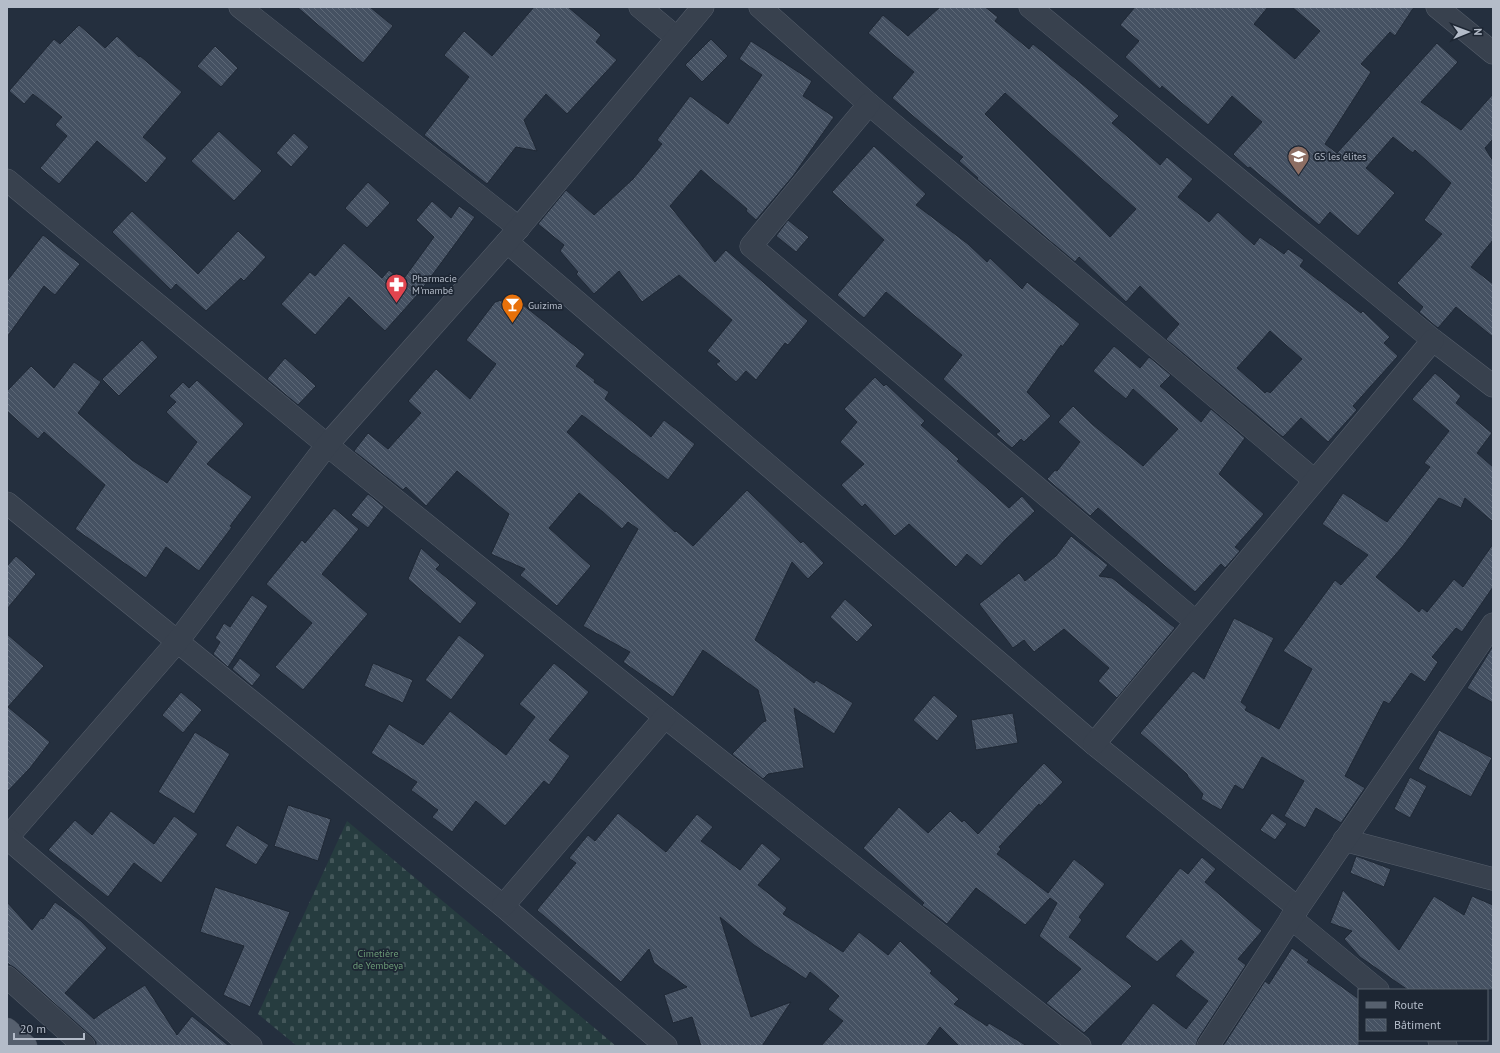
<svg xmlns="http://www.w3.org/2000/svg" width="1500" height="1053" viewBox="0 0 1500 1053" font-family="'PT Sans',sans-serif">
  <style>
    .cemetery { fill: url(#cemetery-stones) }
    .building { fill: url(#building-back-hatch); stroke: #1f2835; fill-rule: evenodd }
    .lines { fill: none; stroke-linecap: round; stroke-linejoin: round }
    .minor-casing { stroke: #565f6c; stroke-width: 23 }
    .major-casing { stroke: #414a57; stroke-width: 23 }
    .minor { stroke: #38414e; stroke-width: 22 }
    .major { stroke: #56606e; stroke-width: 22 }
    .labels { text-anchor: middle; stroke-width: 3.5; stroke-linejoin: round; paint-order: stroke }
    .poi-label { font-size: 10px; fill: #b4bcc9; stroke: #1d2633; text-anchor: start }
    .park-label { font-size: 10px; fill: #6b9a76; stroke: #1d2633 }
  </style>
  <defs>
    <pattern id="cemetery-stones" width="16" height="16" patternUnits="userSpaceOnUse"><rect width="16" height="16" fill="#263c3f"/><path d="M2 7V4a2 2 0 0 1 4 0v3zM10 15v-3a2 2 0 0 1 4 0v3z" fill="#435659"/></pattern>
    <pattern id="building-back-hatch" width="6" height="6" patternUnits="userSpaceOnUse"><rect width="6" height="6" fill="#455162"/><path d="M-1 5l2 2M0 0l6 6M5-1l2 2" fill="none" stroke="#5d6877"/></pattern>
  </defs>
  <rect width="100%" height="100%" fill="#242f3e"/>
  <!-- cemetery -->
  <polygon class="cemetery" points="347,821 616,1046 297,1046 258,1014"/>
  <!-- building -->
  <g class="building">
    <polygon points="297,7 370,7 393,26 363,63"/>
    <polygon points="534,7 568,7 601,35 596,42 617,60 567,114 546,94 524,120 537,151 516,147 487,184 424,135 469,77 444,55 464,31 492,56"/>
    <path d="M940,7H985L998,17L995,21L1029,49L1033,44L1087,88L1119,116L1112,123L1160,165L1167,157L1193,179L1178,197L1209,222L1218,212L1254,245L1260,237L1284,254L1288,249L1304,260L1300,266L1361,313L1363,311L1390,337L1384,343L1398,356L1353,406L1357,410L1328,442L1301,418L1283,437L1166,339L1179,324L1140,286L1126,302L1079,257L1075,262L977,179L978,178L959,161L963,157L926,127L892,98L914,72L868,33L883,15L908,36ZM1005,93L1136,209L1110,237L985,114ZM1270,331L1302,359L1270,393L1267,391L1265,393L1237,368Z"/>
    <polygon points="1135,7 1268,7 1254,24 1295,59 1320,31 1292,7 1414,7 1395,36 1390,32 1361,64 1371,72 1325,144 1337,153 1437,43 1458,62 1421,102 1461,130 1493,94 1493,139 1485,148 1493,161 1493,240 1471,267 1493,284 1493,337 1456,307 1438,328 1419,312 1423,307 1397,283 1442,234 1424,220 1451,183 1415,150 1413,153 1393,137 1366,168 1395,193 1358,236 1330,212 1319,225 1250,167 1248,168 1233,154 1262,122 1232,96 1208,125 1162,86 1160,89 1125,57 1139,41 1120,25"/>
    <polygon points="79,25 105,48 117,36 139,57 140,56 182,92 143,137 167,158 146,183 97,141 59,184 40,168 67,136 55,125 62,117 33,94 24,104 9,91 54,39 60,44"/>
    <polygon points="711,39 728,56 702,82 685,65"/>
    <polygon points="751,41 812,81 803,96 834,117 793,176 756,220 746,211 747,209 701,170 670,206 715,262 726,250 808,321 788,345 785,343 756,380 746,371 736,382 716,364 720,361 707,351 732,320 679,275 642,302 619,271 594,294 576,274 578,272 560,251 564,245 538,224 566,190 594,215 633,179 662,144 657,140 690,96 728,124 762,75 739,59"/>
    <polygon points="215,46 238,68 221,87 197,66"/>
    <polygon points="219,131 262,171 234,201 191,161"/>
    <polygon points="294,133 309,147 291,167 276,153"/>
    <polygon points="874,146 926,194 916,205 968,244 987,262 990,258 1022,289 1027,282 1080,324 1062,347 1061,345 1027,392 1051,416 1024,442 1021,439 1012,448 996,434 1000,431 943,379 962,355 886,292 864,318 837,295 884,240 832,192"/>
    <polygon points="368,182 390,203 367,228 345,208"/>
    <polygon points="432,201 451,218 459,206 475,217 419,293 385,331 349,297 315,335 281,304 310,272 315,276 344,243 382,278 389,270 402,281 434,237 416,220"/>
    <polygon points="132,211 198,274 238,231 266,257 244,281 241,278 206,311 176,284 171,290 112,232"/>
    <polygon points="788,220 809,237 796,252 776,236"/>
    <polygon points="43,235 80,264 55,295 44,286 7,337 7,281"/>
    <polygon points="513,297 585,354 576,366 595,380 594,382 609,392 605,399 651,437 664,420 695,444 668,480 582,415 567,432 675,532 676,531 693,546 747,490 801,543 803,541 824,563 808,579 792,562 755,640 814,683 816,680 853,703 834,734 794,708 804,768 768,774 763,779 732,754 763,722 766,721 758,690 703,650 673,697 623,662 630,652 583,626 638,529 628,522 622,529 603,512 579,493 549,528 591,566 557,606 520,575 525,569 491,554 509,514 457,471 426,506 406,487 403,490 354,451 368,433 388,449 421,413 408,401 436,369 470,399 496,364 466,340 495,302"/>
    <polygon points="142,340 158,357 119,396 102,379"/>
    <polygon points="1114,346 1140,368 1149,357 1171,375 1160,386 1201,422 1211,409 1245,438 1219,474 1264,514 1235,547 1240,551 1225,568 1221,564 1195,592 1098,508 1090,516 1047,479 1055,470 1057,471 1080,442 1058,422 1073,406 1092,424 1143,466 1178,429 1133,389 1126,399 1093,371"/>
    <polygon points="285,358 316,386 298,405 267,379"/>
    <polygon points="74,362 101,382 78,413 132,460 167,483 197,442 166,412 176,402 169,396 183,382 189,388 197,380 244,424 207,464 252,497 230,526 232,527 199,571 166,547 146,578 75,529 105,485 44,432 38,439 7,411 7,391 31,366 54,388"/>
    <polygon points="1435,373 1461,396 1456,403 1492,433 1477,453 1493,467 1493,522 1465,498 1461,508 1439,498 1402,547 1376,577 1419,612 1422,608 1427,612 1454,579 1463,587 1493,544 1493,587 1462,632 1456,628 1432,657 1438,662 1425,682 1411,673 1389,704 1384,701 1345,776 1365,788 1341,823 1316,808 1305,828 1284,816 1304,781 1262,757 1243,790 1235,785 1221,810 1201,799 1203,794 1188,777 1187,774 1140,733 1193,671 1204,679 1234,618 1274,638 1241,702 1247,707 1245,710 1279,729 1312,669 1283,651 1335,580 1341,585 1368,555 1322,524 1343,493 1387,522 1430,467 1424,463 1449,431 1412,399"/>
    <polygon points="875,377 884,386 886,384 925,421 921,425 959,459 957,461 1009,508 1022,496 1035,511 1005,540 981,566 967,554 956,567 909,524 895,536 865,504 862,507 841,485 864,464 840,442 857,422 844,409"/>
    <polygon points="368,494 384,507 368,528 351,515"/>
    <polygon points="334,508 359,529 322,574 368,614 303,690 275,667 312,623 266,584 302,540 305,543"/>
    <polygon points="1071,536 1108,565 1099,576 1112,578 1175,628 1117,698 1098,681 1109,668 1064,629 1034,652 1024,640 1013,648 979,604 1019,573 1025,581 1056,556"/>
    <polygon points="421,548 440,565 436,569 477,603 460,624 408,579"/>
    <polygon points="16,556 36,574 7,609 7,566"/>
    <polygon points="252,595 268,606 228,667 213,654 220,642 215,638 224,623 230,627"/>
    <polygon points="845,599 873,625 857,642 830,617"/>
    <polygon points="7,634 44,666 8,707 50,742 30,768 7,792"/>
    <polygon points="459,635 485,655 451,700 425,680"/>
    <polygon points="1493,646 1493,703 1467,688"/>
    <polygon points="240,658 261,675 252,686 232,669"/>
    <polygon points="373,663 413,680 403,703 364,686"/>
    <polygon points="554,663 589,692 549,740 570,756 549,785 544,781 505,826 476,801 452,832 432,817 438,810 411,790 417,782 371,753 389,724 423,745 450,711 506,755 535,717 519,704"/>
    <polygon points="181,692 202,710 183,733 162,715"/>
    <polygon points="934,695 958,716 937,741 913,720"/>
    <polygon points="1013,713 1018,743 976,750 971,720"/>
    <polygon points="1439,730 1492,758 1471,797 1418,769"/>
    <polygon points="195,732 230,754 194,814 158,792"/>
    <polygon points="1044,763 1063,782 1040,806 1039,804 999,847 1001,849 997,854 1048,893 1074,859 1105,884 1079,917 1082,920 1069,937 1132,986 1084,1033 1046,1003 1081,969 1039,936 1057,903 1050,898 1025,925 976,888 947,924 922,905 924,903 863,848 899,807 928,833 950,811 962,822 964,820 978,834 1021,787"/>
    <polygon points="1410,777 1427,786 1410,818 1394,809"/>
    <polygon points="288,805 331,819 318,861 274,846"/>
    <polygon points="111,811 154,844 174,816 198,834 161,883 134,863 108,897 48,850 75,820 92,835"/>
    <polygon points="618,813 666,852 697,814 713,827 701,841 740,870 762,843 781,859 758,885 787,908 783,914 843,952 859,932 888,955 900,941 932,971 930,973 959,999 954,1004 987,1026 989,1023 1027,1046 959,1046 940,1027 926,1046 821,1046 843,1021 828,1009 839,996 810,972 806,979 754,945 720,917 751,1017 791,1002 762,1046 701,1046 692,1017 673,1023 664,995 687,987 654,963 649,949 621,982 537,910 576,863 569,858 588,835 595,841"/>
    <polygon points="1272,813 1287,824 1275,840 1260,830"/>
    <polygon points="237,825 269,845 256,865 225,846"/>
    <polygon points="1356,856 1391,869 1384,887 1350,873"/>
    <polygon points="1202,857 1216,869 1205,882 1262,931 1238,959 1246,965 1198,1039 1196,1046 1120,1046 1153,1003 1186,1029 1208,1001 1175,976 1194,952 1181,940 1157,962 1125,937 1180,868 1188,874"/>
    <polygon points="215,887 290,912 250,1007 223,995 244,946 200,932"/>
    <polygon points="1343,890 1399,950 1434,896 1464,915 1472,896 1493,905 1493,990 1408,990 1360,957 1344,939 1352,931 1330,923"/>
    <polygon points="7,902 32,930 41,918 43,919 55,902 81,921 105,946 107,948 65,993 94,1019 103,1012 145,985 177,1035 192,1016 229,1046 96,1046 96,1042 92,1037 15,968 7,963"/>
    <polygon points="1292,948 1309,960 1307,962 1359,999 1359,1046 1223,1046 1265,981 1269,984"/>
  </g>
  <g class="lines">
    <defs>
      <g id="minor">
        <polyline points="240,7 519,228"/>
        <polyline points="640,7 677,38"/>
        <polyline points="760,7 869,104 1314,480"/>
        <polyline points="1030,7 1433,340 1493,386"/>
        <polyline points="1437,7 1493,53"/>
        <polyline points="869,104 751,246 1196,622"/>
        <polyline points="7,180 327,445 665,717 1080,1046"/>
        <polyline points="507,242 1094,744 1298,908"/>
        <polyline points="7,503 503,906 666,1046"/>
        <polyline points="1094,744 1433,340"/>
        <polyline points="7,838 177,642 327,445 507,242 703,7"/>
        <polyline points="7,838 251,1046"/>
        <polyline points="1344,840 1493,879"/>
        <polyline points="503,906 665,717"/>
        <polyline points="1291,918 1378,990"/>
        <polyline points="7,977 84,1046"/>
        <polyline points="1439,1040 1446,1046"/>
        <polyline points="1208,1046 1298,908 1493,624"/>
      </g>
      <polyline id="major" points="7,1029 26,1046"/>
    </defs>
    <!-- minor casing -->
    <use href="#minor" class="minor-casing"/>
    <!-- major casing -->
    <use href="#major" class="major-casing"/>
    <!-- minor -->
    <use href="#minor" class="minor"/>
    <!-- major -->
    <use href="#major" class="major"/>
  </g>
  <!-- icons -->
  <defs>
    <symbol id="school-pin" viewBox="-11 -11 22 30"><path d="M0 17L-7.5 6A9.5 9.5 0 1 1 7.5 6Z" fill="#8d6e63" stroke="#1d2633"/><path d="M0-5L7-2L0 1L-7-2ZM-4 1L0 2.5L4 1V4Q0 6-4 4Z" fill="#fff"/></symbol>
    <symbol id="pharmacy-pin" viewBox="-11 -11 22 30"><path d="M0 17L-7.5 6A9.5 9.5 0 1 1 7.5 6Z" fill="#e0444e" stroke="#1d2633"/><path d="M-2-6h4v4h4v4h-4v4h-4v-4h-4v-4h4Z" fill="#fff"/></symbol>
    <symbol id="bar-pin" viewBox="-11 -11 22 30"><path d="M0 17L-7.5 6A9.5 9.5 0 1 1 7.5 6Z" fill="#e8710a" stroke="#1d2633"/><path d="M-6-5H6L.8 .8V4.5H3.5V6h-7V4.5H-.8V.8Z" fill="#fff"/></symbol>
  </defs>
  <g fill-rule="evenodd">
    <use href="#school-pin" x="1286" y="144" width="25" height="34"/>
    <use href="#pharmacy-pin" x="384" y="272" width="25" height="34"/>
    <use href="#bar-pin" x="500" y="292" width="25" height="34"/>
  </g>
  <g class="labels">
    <!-- poi labels -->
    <g class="poi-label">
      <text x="1314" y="160">GS les élites</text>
      <text x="412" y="282">Pharmacie<tspan x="412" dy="12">M'mambé</tspan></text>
      <text x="528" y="309">Guizima</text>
    </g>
    <!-- park labels -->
    <g class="park-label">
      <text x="378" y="957">Cimetière<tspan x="378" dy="12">de Yembeya</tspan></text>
    </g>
  </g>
  <!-- border -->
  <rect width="1500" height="1053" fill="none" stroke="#b4bcc9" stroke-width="16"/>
  <!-- legend -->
  <rect x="1358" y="989" width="130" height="52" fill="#1d2633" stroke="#59626f"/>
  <rect x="1366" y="1002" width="20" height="6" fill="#56606e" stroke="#59626f"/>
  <text x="1394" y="1009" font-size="12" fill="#b4bcc9">Route</text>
  <rect x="1366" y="1019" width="20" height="12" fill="url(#building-back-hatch)" stroke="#59626f"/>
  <text x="1394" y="1029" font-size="12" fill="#b4bcc9">Bâtiment</text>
  <!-- north arrow -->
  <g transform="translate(1468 32) rotate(89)" stroke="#1d2633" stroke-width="3" paint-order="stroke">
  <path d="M0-3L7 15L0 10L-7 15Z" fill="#b4bcc9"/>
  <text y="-6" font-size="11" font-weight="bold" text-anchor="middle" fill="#b4bcc9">N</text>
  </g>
  <!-- scale -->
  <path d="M14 1033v6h70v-6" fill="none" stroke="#b4bcc9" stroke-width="2"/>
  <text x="20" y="1033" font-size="12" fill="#b4bcc9" stroke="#1d2633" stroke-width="3" paint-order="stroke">20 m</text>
</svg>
